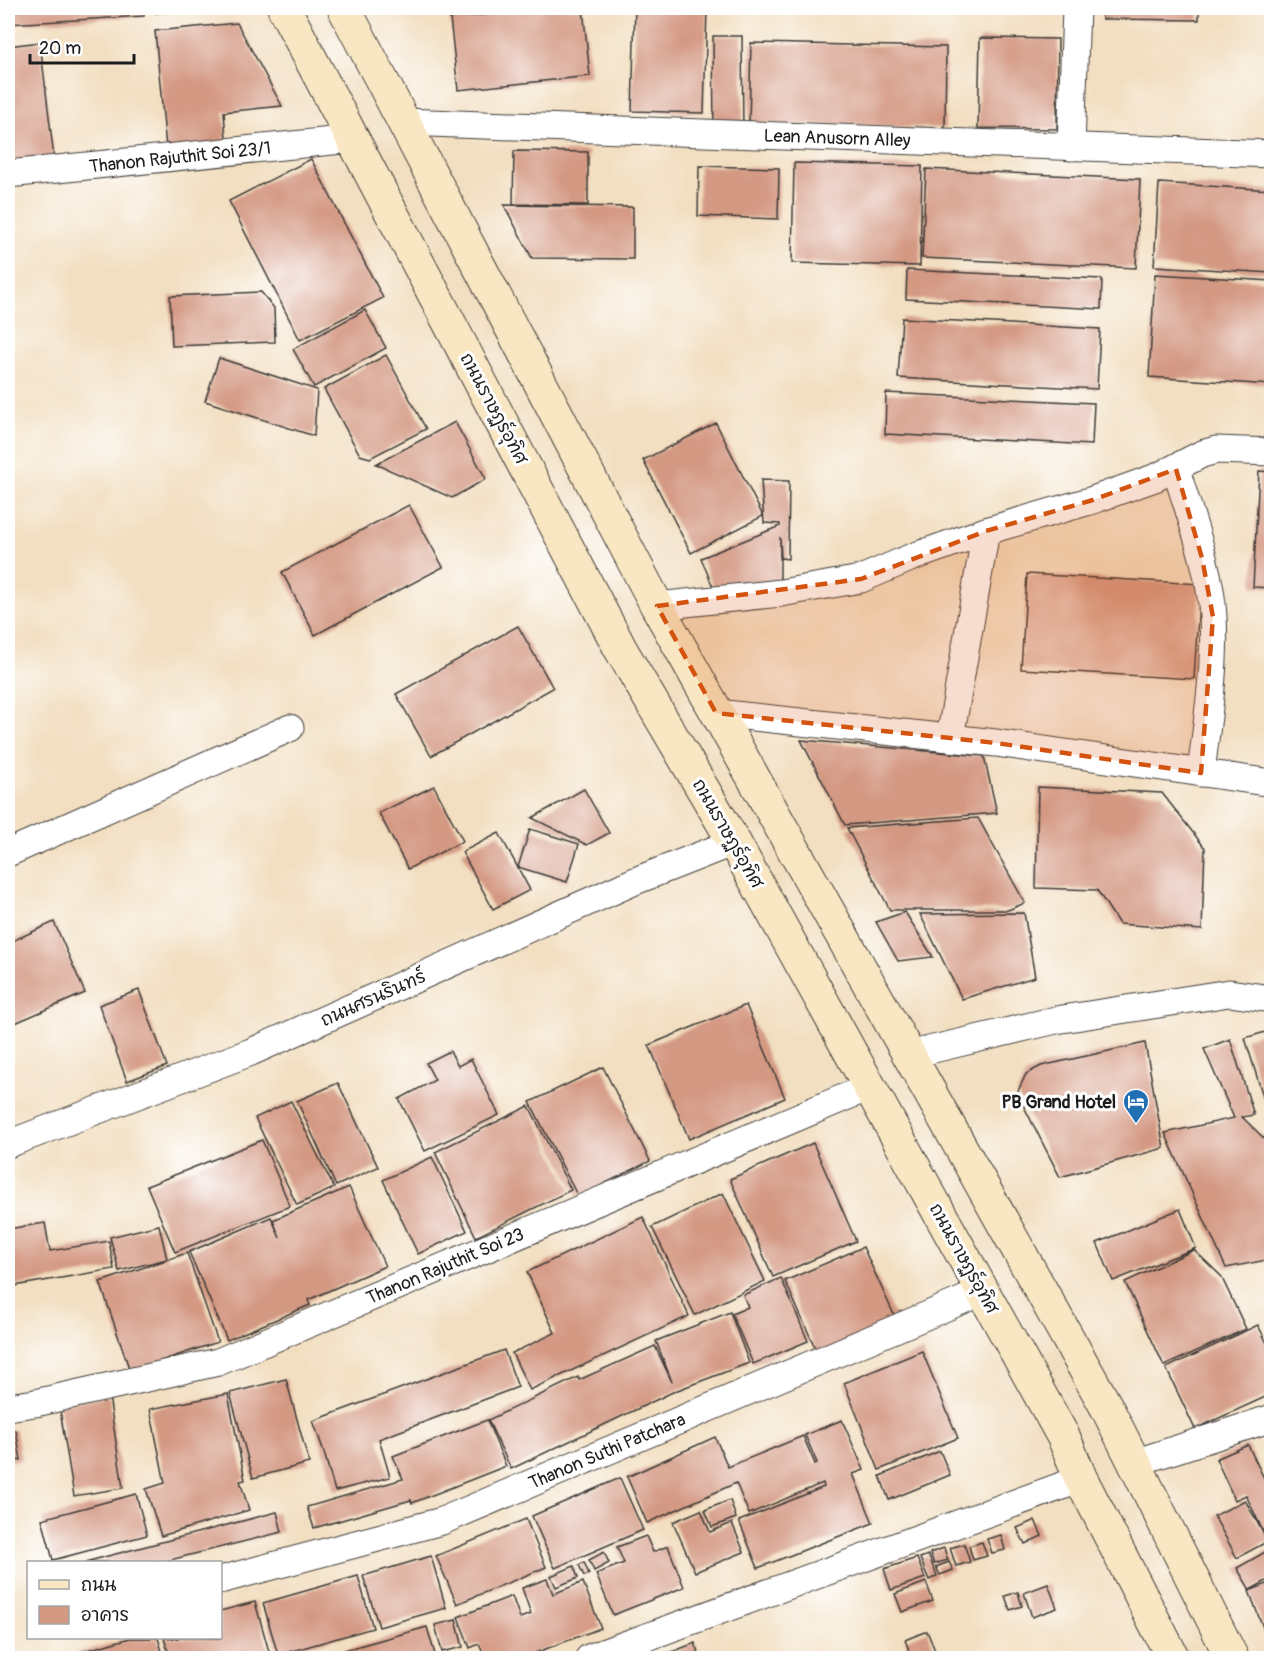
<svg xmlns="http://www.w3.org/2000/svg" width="1279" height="1666" viewBox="0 0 1279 1666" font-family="Pangolin,'Playpen Sans Thai',sans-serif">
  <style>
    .building { fill: #d49983 }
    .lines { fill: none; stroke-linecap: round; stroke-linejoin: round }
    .street-casing { stroke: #3c3935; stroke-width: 29 }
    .secondary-casing { stroke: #3c3935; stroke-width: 35 }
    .street { stroke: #fff; stroke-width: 27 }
    .secondary { stroke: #f9e7c3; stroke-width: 33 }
    .marked { fill: #d4530e; fill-opacity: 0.2; stroke: #d4530e; stroke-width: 4.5; stroke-dasharray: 12 8; stroke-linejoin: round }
    .labels { text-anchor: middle; stroke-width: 6; stroke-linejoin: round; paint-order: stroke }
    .street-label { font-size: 18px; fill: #1c1c1c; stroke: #fff }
    .poi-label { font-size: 18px; font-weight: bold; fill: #1c1c1c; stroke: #fff; text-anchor: end }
  </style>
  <rect width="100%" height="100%" fill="#fff"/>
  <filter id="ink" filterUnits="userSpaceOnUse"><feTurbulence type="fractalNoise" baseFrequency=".0167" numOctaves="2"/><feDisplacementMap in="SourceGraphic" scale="12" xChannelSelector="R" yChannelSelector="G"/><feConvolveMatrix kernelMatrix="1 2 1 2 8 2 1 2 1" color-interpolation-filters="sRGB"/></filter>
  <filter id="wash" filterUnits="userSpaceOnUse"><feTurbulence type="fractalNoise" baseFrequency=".008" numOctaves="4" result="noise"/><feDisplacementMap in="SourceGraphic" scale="24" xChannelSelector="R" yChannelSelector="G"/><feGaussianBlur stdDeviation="1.35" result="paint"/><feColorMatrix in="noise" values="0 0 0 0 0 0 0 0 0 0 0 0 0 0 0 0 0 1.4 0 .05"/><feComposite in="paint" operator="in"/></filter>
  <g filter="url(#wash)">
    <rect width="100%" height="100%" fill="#f2dec0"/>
    <g id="blocks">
      <!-- building -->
      <g class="building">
        <polygon points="8,8 143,8 144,16 8,24"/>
        <polygon points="155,8 211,8 211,9 155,13"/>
        <polygon points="553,8 583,8 590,76 458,90 450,18"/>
        <polygon points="635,8 707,8 704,113 632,111"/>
        <polygon points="1102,8 1199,8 1199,20 1102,19"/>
        <polygon points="237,23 282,106 224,112 227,152 167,158 155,31"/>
        <polygon points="713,36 742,36 743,131 714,131"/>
        <polygon points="980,38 1058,39 1057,129 978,128"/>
        <polygon points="40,42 54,158 8,164 8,46"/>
        <polygon points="751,43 946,47 945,128 749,124"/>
        <polygon points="514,151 588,152 588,205 513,204"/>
        <polygon points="311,159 383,298 300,340 229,201"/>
        <polygon points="794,163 922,166 920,266 792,263"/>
        <polygon points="699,166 779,168 778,219 698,216"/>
        <polygon points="926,169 1140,179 1136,268 922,258"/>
        <polygon points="1159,183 1272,190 1272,273 1154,266"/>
        <polygon points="504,205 633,207 633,259 532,258"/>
        <polygon points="907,270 1102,279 1101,309 906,299"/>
        <polygon points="1155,274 1272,281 1272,385 1149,377"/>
        <polygon points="261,292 274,308 275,342 172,346 170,296"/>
        <polygon points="365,310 386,348 314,387 293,349"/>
        <polygon points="902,318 1100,329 1097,389 898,378"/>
        <polygon points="386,355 426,429 370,458 360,455 324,389"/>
        <polygon points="219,358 317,390 314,436 205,401"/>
        <polygon points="886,393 1094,403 1092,445 885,434"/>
        <polygon points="455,422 486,479 452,498 376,464"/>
        <polygon points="716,423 763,516 691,553 643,460"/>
        <polygon points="1259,471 1272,472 1272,588 1253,587"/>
        <polygon points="761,480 789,481 788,559 781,558 780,537 780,593 718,599 701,558 780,526 780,524 764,523"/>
        <polygon points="409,505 443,567 315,635 282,572"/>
        <polygon points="1027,574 1200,584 1194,679 1021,669"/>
        <polygon points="518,626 553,688 431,756 396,694"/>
        <polygon points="801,740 984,756 997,813 845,825"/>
        <polygon points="434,786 463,841 408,869 379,813"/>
        <polygon points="1038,787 1162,793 1205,848 1202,930 1119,924 1097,890 1036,888"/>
        <polygon points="584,789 609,833 587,845 532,818"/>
        <polygon points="978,818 1025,903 1008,910 890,910 847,828"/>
        <polygon points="530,829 579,844 567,882 518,867"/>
        <polygon points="499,833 530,890 493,909 462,852"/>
        <polygon points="905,912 933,957 898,961 876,922"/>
        <polygon points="1024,913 1035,977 962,999 920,914"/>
        <polygon points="54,922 85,993 8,1026 8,943"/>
        <polygon points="139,990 167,1066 127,1081 99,1005"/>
        <polygon points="746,1005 785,1098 689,1139 649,1045"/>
        <polygon points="1272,1030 1272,1101 1265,1103 1245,1038"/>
        <polygon points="1230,1039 1254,1115 1242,1117 1272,1146 1272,1259 1226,1268 1165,1133 1234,1118 1204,1049"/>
        <polygon points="1145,1043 1164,1148 1060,1177 1017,1093 1026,1074 1041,1066"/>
        <polygon points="450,1051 458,1066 471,1059 499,1115 425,1151 399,1099 435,1080 426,1063"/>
        <polygon points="603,1067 650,1161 578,1197 530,1102"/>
        <polygon points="338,1083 378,1167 336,1186 297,1101"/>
        <polygon points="291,1101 334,1188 297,1205 255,1118"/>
        <polygon points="529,1106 571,1190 476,1237 435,1152"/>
        <polygon points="262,1140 290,1206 175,1252 147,1186"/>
        <polygon points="813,1143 856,1241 773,1277 730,1179"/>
        <polygon points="432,1157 467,1231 418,1254 383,1180"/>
        <polygon points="349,1187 385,1266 308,1300 310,1305 227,1340 189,1252 271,1217 280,1238 273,1220"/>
        <polygon points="723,1193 765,1281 695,1315 652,1227"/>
        <polygon points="1180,1209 1196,1248 1113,1281 1097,1243"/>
        <polygon points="643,1217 689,1316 530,1390 512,1353 555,1333 527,1272"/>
        <polygon points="45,1223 50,1251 109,1241 114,1269 8,1287 8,1229"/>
        <polygon points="159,1225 167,1259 119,1271 110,1237"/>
        <polygon points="863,1247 900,1328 822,1363 785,1281"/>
        <polygon points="1194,1250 1221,1276 1246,1329 1164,1366 1125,1282"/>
        <polygon points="187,1253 218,1342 130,1371 100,1282"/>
        <polygon points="781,1278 808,1341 753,1364 732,1314 748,1307 743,1295"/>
        <polygon points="730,1312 749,1363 675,1391 511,1469 488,1420 578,1377 579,1380 655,1346 672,1382 656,1341"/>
        <polygon points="1258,1325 1272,1353 1272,1394 1195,1429 1166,1368"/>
        <polygon points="504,1350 518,1387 379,1439 390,1477 335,1491 323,1449 313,1421"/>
        <polygon points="922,1351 958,1438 879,1470 844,1383"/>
        <polygon points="286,1379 309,1463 253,1478 230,1393"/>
        <polygon points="228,1394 245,1480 240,1481 249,1510 161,1536 146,1489 165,1483 150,1409"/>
        <polygon points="109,1396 123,1488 74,1496 59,1404"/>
        <polygon points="487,1420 506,1466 412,1503 411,1500 314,1528 307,1507 403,1479 393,1456"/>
        <polygon points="842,1420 864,1470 853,1474 873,1523 758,1568 739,1521 824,1487 823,1483 749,1514 736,1483 647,1523 627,1477 715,1437 728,1467 803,1436 815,1464 817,1463 805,1435"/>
        <polygon points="16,1430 21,1460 8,1462 8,1431"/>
        <polygon points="1248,1445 1272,1495 1272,1539 1237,1558 1214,1516 1245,1500 1266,1538 1246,1495 1235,1500 1216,1459"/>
        <polygon points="940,1451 950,1475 889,1500 880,1476"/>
        <polygon points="620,1478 643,1530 555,1568 532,1516"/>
        <polygon points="136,1494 147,1535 53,1560 42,1519"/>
        <polygon points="730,1500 736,1518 712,1527 705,1510"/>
        <polygon points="701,1510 710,1532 732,1523 744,1552 695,1572 673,1522"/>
        <polygon points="277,1512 282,1532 162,1562 85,1562"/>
        <polygon points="526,1519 546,1567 457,1604 436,1556"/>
        <polygon points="1035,1520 1042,1536 1025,1544 1017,1528"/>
        <polygon points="1001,1535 1005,1550 992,1553 987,1539"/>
        <polygon points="646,1536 653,1552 668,1546 684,1587 613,1615 596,1574 624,1563 617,1547"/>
        <polygon points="982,1542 987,1556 973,1560 969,1546"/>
        <polygon points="964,1544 970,1562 956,1566 950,1548"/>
        <polygon points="944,1548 948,1560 934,1564 930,1553"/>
        <polygon points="1267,1551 1272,1558 1272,1578 1250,1590 1237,1568"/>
        <polygon points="604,1552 609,1563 594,1571 589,1560"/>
        <polygon points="928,1555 937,1576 929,1580 920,1558"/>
        <polygon points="431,1556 446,1608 379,1627 363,1576"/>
        <polygon points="917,1558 925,1578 891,1590 884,1569"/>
        <polygon points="584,1562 589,1574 584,1576 579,1565"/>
        <polygon points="949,1562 953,1570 940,1575 936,1567"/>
        <polygon points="574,1566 578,1578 556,1587 551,1576"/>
        <polygon points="358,1576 373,1628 278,1655 263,1603"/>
        <polygon points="547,1579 553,1594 583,1582 601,1628 522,1658 485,1658 479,1644 470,1648 458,1617 512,1596 520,1618 531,1614 522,1588"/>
        <polygon points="926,1582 933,1601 902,1612 895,1594"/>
        <polygon points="1272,1582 1272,1637 1267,1638 1249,1591"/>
        <polygon points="1048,1584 1057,1608 1032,1617 1024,1593"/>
        <polygon points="1018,1592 1022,1606 1010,1610 1005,1596"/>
        <polygon points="255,1602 270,1655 257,1658 170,1658 164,1638 220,1638 220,1611"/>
        <polygon points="456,1620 463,1647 442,1652 435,1625"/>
        <polygon points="427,1627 436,1658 316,1658"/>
        <polygon points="927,1631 936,1653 923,1658 912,1658 905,1640"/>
        <polygon points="130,1638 158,1638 164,1658 59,1658"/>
        <polygon points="695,1643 700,1658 656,1658"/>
      </g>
    </g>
  </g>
  <g filter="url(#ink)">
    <use href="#blocks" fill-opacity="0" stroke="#3c3935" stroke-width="1.5"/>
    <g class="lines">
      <defs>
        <g id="street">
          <polyline points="403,122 1272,154"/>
          <polyline points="1071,147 1076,8"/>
          <polyline points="8,174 352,139"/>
          <path d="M1176,469C1190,517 1210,566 1213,616C1216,668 1207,721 1201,773"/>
          <polyline points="657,606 781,593 861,579 910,558 986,531 1093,500 1157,477 1202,454 1216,450 1272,452"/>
          <polyline points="716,713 996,743 1272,783"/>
          <polyline points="950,738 986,531"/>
          <polyline points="8,853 290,728"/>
          <polyline points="908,1055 1056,1020 1229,993 1272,999"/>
          <polyline points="8,1144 251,1052 635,881 734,842"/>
          <polyline points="8,1407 35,1403 218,1362 869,1087"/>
          <polyline points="1134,1463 1272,1418"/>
          <polyline points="220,1580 442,1521 982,1292"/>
          <polyline points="589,1658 1081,1479"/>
        </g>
        <g id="secondary">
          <polyline points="284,8 620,648 734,842 1064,1438 1081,1479 1173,1658"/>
          <polyline points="344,8 657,606 1107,1408 1232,1658"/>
        </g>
      </defs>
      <!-- street casing -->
      <use href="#street" class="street-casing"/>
      <!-- secondary casing -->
      <use href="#secondary" class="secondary-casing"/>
      <!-- street -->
      <use href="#street" class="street"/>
      <!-- secondary -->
      <use href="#secondary" class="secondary"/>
    </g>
  </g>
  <!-- marked area -->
  <path class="marked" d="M1176,469L1202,558L1213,617L1201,773L996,743L716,713L657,606L861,579L986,531L1093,500Z"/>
  <!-- icons -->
  <defs>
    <symbol id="hotel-pin" viewBox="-11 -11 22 30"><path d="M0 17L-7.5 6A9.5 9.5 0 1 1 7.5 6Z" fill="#1f6fb2" stroke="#fff"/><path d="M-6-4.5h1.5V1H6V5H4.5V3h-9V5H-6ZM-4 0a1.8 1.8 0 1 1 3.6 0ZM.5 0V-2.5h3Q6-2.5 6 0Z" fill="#fff"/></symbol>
  </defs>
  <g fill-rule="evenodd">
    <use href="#hotel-pin" x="1121" y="1087" width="30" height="40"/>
  </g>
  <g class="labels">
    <!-- street labels -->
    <g class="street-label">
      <text transform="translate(837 138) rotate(2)" y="6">Lean Anusorn Alley</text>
      <text transform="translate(180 157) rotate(-6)" y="6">Thanon Rajuthit Soi 23/1</text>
      <text transform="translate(494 408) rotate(62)" y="6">ถนนราษฏร์อุทิศ</text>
      <text transform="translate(728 833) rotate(60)" y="6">ถนนราษฏร์อุทิศ</text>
      <text transform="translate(373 998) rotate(-24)" y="6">ถนนศรนรินทร์</text>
      <text transform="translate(964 1258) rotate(61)" y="6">ถนนราษฏร์อุทิศ</text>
      <text transform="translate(445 1266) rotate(-23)" y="6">Thanon Rajuthit Soi 23</text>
      <text transform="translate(607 1451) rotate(-23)" y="6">Thanon Suthi Patchara</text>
    </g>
    <!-- poi labels -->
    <g class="poi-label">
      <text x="1116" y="1108">PB Grand Hotel</text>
    </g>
  </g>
  <!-- margin -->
  <rect width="1279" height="1666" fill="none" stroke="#fff" stroke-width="30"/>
  <!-- legend -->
  <rect x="27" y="1561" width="195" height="78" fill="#ffffff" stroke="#a4a4a4" stroke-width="1.5"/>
  <rect x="39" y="1580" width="30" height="9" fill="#f9e7c3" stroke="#a4a4a4" stroke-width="1.5"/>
  <text x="81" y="1591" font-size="18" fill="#1c1c1c">ถนน</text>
  <rect x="39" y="1606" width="30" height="18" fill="#d49983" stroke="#a4a4a4" stroke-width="1.5"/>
  <text x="81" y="1621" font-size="18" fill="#1c1c1c">อาคาร</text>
  <!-- scale -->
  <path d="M30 54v9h104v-9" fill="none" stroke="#1c1c1c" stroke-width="3"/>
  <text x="39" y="54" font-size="18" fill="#1c1c1c" stroke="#ffffff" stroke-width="4.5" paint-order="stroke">20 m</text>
</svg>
